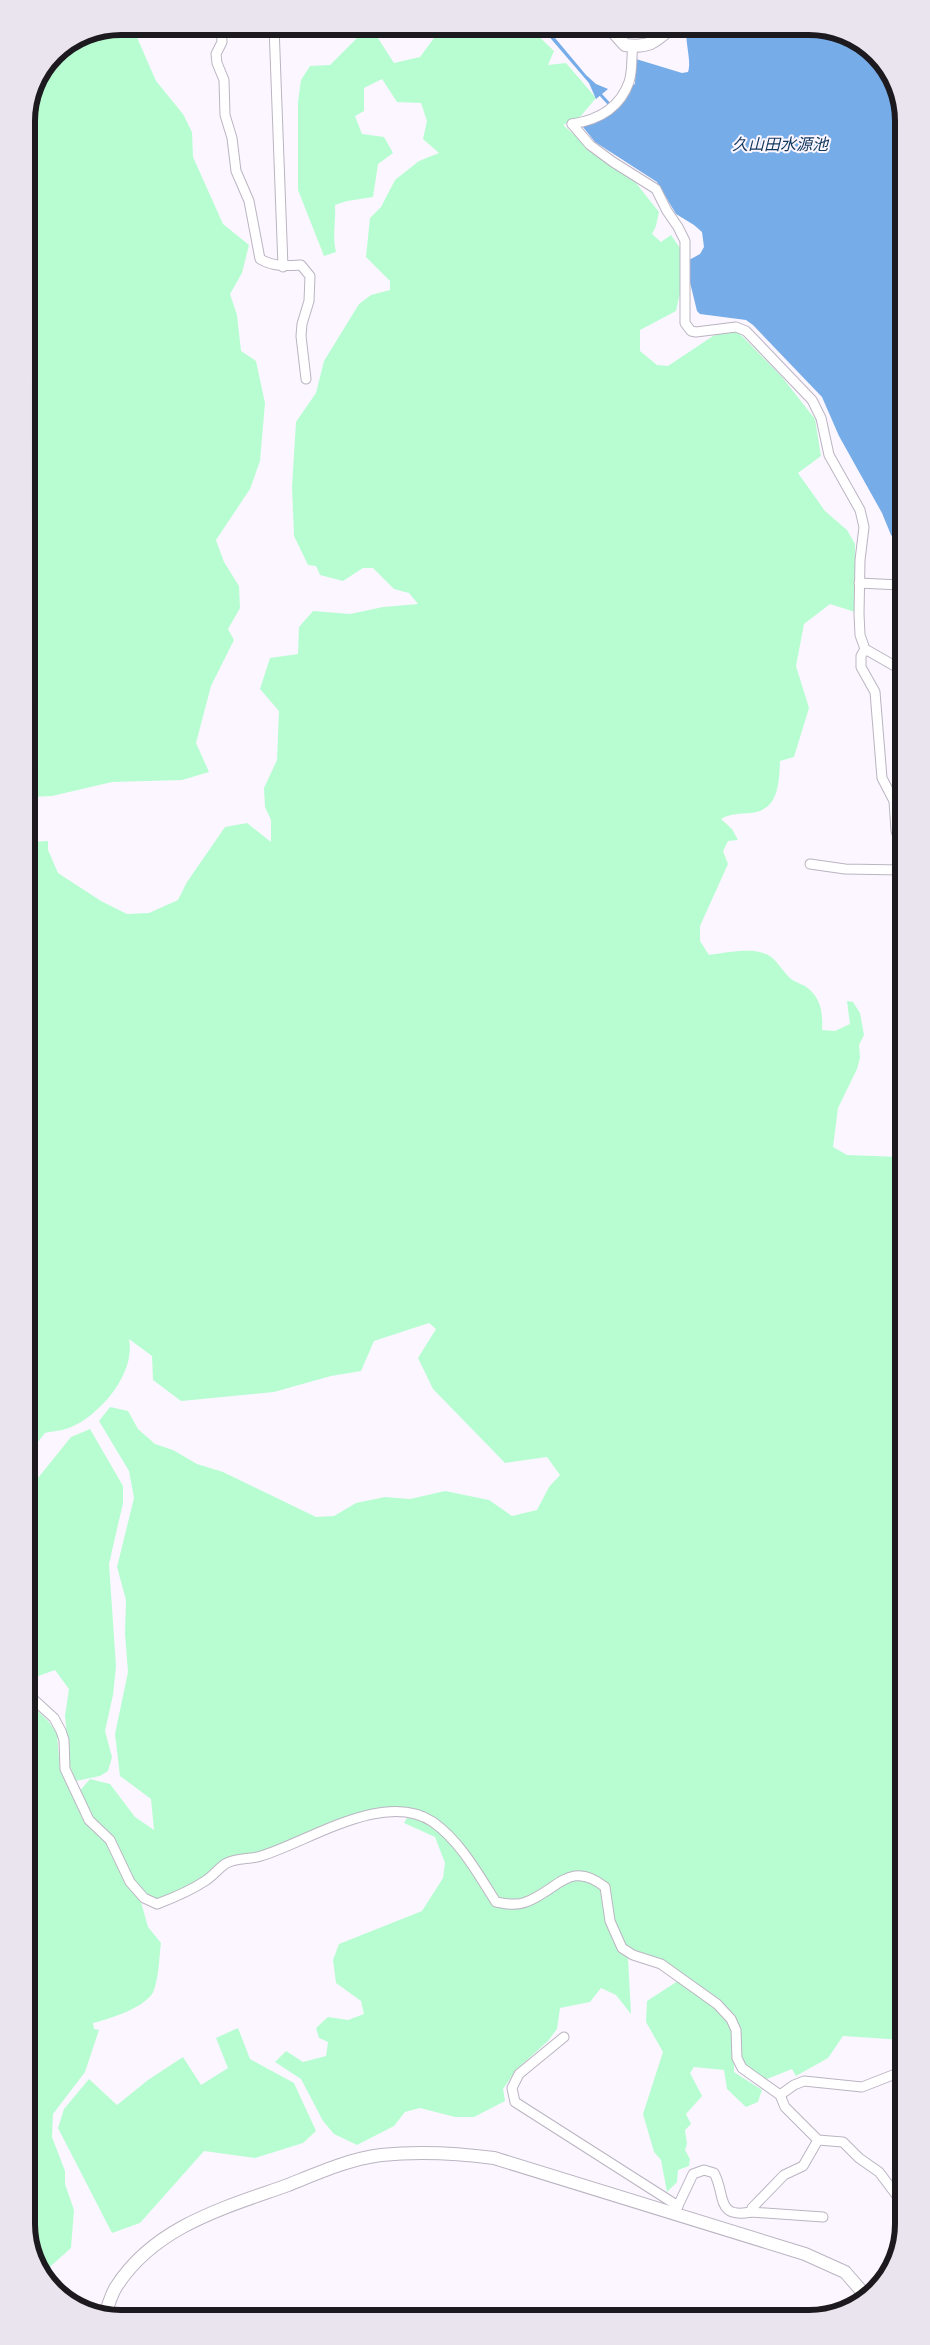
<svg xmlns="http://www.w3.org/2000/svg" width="930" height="2345" viewBox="0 0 930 2345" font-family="'Open Sans','Noto Sans JP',sans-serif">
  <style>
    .green { fill: #b8fdd2 }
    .water { fill: #76ace8 }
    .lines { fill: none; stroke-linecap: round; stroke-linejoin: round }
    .stream { stroke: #76ace8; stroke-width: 3 }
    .street-casing { stroke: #bbb4c2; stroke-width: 11 }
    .secondary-casing { stroke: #bbb4c2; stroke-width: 14 }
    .street { stroke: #fff; stroke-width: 9 }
    .secondary { stroke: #fff; stroke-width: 12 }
    .labels { text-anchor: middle; stroke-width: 4; stroke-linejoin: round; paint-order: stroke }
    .water-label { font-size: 16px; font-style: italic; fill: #0f365c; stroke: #fbf6ff }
    .rim { fill: none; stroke: #1d1a1f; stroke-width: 6 }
  </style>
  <rect width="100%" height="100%" fill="#fbf6ff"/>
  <!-- green -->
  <g class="green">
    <polygon points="121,26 132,26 156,81 183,114 192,132 193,157 223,224 249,245 242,273 230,294 237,315 241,351 256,361 265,403 260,461 250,489 216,540 224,562 239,586 240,608 228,629 234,640 211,686 196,743 209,772 182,780 112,782 52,796 28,797 26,115 54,54 85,33"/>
    <path d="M434,26H528L554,51L548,65L566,63L596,98L580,117L563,125L606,162L636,183L659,212L656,226L652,234L661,242L671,235L680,248V293L676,311L640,330V351L657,365L668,366L713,336L735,329L782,377L815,419L821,456L798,473L825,511L847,530L855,544V612L830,604L804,624L796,666L809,708L794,757L780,761C779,783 779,810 751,813C740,814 731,813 721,819L732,829L738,840L728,841L723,851L728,864L700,926V941L709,955C724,953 749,948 763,953C775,956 780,968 788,976C792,981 799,983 805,986C821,997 823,1012 822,1030L835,1031L850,1024L847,1001L853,1002L860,1013L864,1035L859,1045L860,1058L857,1069L838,1108L833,1147L847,1155L901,1157L903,2040L843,2036L828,2058L796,2076L792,2069L767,2079L744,2067L739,2058L738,2030L718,2003L624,1946L612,1921L607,1886L582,1872L525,1900H497L433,1820L380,1811L260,1854L237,1857L204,1879L157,1902C127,1886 93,1823 78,1793L90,1779L110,1784L135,1817L154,1830L151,1799L120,1776L115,1734L128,1672L125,1634L126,1600L117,1567L134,1498L129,1471L99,1421L110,1407L128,1411L138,1429L155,1444L173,1450L197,1464L223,1472L316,1517L334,1516L356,1503L385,1497L410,1499L445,1491L489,1500L512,1516L537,1510L549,1487L560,1475L547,1457L505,1463L433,1389L418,1358L436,1329L429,1323L374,1341L361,1371L331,1376L274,1392L181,1401L153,1380L152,1356L129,1339C136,1373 100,1415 71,1427C63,1431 53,1431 45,1433L29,1453L28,842L48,841V850L58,873L101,901L127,914L149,913L178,900L187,882L225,827L247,823L271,842V820L265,807L264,788L277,760L279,711L260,689L270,658L298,654L299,627L313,611L350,614L383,607L418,604L409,593L394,589L373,568H363L343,581L320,575L316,566L308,565L294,536L292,487L296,422L316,393L324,361L359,304L371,295L390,290V281L366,257L370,218L381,207L395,180L419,161L439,153L423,139L427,121L421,103L397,102L382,79L364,88V111L355,116L362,134L384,137L393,153L378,164L373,197L347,201L335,205C336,223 332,236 336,252L324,256L298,190V102L301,80L310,66L330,65L359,36L374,32L394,63L420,57L437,34Z"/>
    <polygon points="883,69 899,91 899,152"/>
    <polygon points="90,1429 123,1486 123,1503 109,1564 116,1666 113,1695 105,1731 112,1757 108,1771 100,1776 76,1781 70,1766 65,1716 69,1689 55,1670 30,1679 29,1483 34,1483 71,1437"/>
    <path d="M30,1703L49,1722L57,1734L60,1770L85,1823L106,1843L126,1885L141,1902L148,1927L161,1943C159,1958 159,1976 154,1990C148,2007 109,2019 93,2023L94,2029L99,2030L85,2072L53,2114L52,2137L65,2171V2184L74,2210L71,2248L44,2272L31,2254Z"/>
    <polygon points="409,1814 431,1823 453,1843 495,1903 510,1907 581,1875 603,1888 621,1949 628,1958 631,2014 616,1995 601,1988 590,2002 560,2008 557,2029 548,2041 517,2069 503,2089 505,2101 474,2117 455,2117 420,2108 405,2112 394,2126 357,2145 334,2134 323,2121 301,2079 275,2062 286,2051 303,2062 326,2056 328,2042 319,2038 316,2028 328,2017 348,2020 364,2014 361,2001 336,1983 333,1960 339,1944 422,1911 443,1878 445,1863 435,1837 404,1823"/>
    <polygon points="681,1979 716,2005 735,2031 734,2072 762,2090 758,2102 746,2107 727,2089 724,2070 694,2067 690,2073 702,2096 686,2114 691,2124 685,2130 687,2144 685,2150 690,2159 689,2166 678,2170 677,2182 667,2192 661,2160 654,2152 643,2114 663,2052 646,2022 647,2001"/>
    <polygon points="238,2028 250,2059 294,2083 316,2131 303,2143 255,2158 204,2151 140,2223 112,2233 58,2128 64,2109 89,2079 117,2105 148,2080 183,2057 201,2085 228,2068 216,2038"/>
  </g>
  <!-- water -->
  <g class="water">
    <polygon points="540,26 545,26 586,75 596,84 608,89 596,99 589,83"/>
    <path d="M687,26H815L867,46L892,81V108L899,129L900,544L891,535L882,513L839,436L822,397L753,325L746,320L700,314L697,311L688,274L689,260L700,254L704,247L702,232L694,225L676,214L657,182L595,142L583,127C589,121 598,123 605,118C617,109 623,90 635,84L636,59L682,73L688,72C692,60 684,41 687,26Z"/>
  </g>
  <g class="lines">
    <!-- stream -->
    <polyline class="stream" points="600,94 611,106"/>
    <defs>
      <g id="street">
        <path d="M221,26L222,42L216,54L217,63L224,80L225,115L232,138L236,171L249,201L260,259C274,267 286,266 301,265L310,276L309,301L302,324L301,336L306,379"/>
        <polyline points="274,26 283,267"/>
        <polyline points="572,124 590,145 613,162 656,189 667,211 678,227 685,241 685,323 691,331 696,332 736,327 746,331 812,400 821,418 829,455 860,510 864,527 860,560 859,614 860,635 865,649 900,669"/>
        <path d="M572,124C598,120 620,108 629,82C633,70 631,58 633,46"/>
        <polyline points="859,583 900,585"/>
        <polyline points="865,649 861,656 861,667 875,692 882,778 894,801 896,831 901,841"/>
        <polyline points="810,864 845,869 901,870"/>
        <path d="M30,1696L54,1718L61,1731L64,1740L65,1769L89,1820L110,1840L130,1882L144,1898L157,1904C173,1898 190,1891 205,1881C212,1877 218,1869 225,1864C237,1857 249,1860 261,1856C308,1842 385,1789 433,1822C461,1842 478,1874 496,1902C506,1904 517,1906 526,1902C558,1890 570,1859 605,1887L610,1921L622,1948L633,1955L661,1964L717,2004L731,2019L736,2030L737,2058L742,2068L780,2095L785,2107L818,2140L843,2142L859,2158L879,2172L904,2205"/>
        <polyline points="564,2037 519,2074 512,2088 515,2102 678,2206"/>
        <polyline points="780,2095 794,2085 804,2081 862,2087 903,2071"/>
        <path d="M676,2210L693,2174L704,2170L714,2173C726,2194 715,2219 751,2212L823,2217"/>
        <polyline points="751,2212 752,2208 784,2175 803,2166 818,2140"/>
      </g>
      <g id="secondary">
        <path d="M608,26L625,45C650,48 655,42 673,26"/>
        <path d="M105,2315C108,2306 111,2295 116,2287C155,2226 224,2208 288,2185C318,2173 349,2159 381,2155C419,2151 457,2153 494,2158L805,2254L845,2272L865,2295"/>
      </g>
    </defs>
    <!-- street casing -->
    <use href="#street" class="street-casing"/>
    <!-- secondary casing -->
    <use href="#secondary" class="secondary-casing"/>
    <!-- street -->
    <use href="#street" class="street"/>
    <!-- secondary -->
    <use href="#secondary" class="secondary"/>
  </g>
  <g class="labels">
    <!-- water labels -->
    <g class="water-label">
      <text x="780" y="150">久山田水源池</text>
    </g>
  </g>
  <!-- crop -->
  <path d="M0 0H930V2345H0ZM121 35H809A86 86 0 0 1 895 121V2224A86 86 0 0 1 809 2310H121A86 86 0 0 1 35 2224V121A86 86 0 0 1 121 35Z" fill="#e9e4ed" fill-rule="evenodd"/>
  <path class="rim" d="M121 35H809A86 86 0 0 1 895 121V2224A86 86 0 0 1 809 2310H121A86 86 0 0 1 35 2224V121A86 86 0 0 1 121 35Z"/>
</svg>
